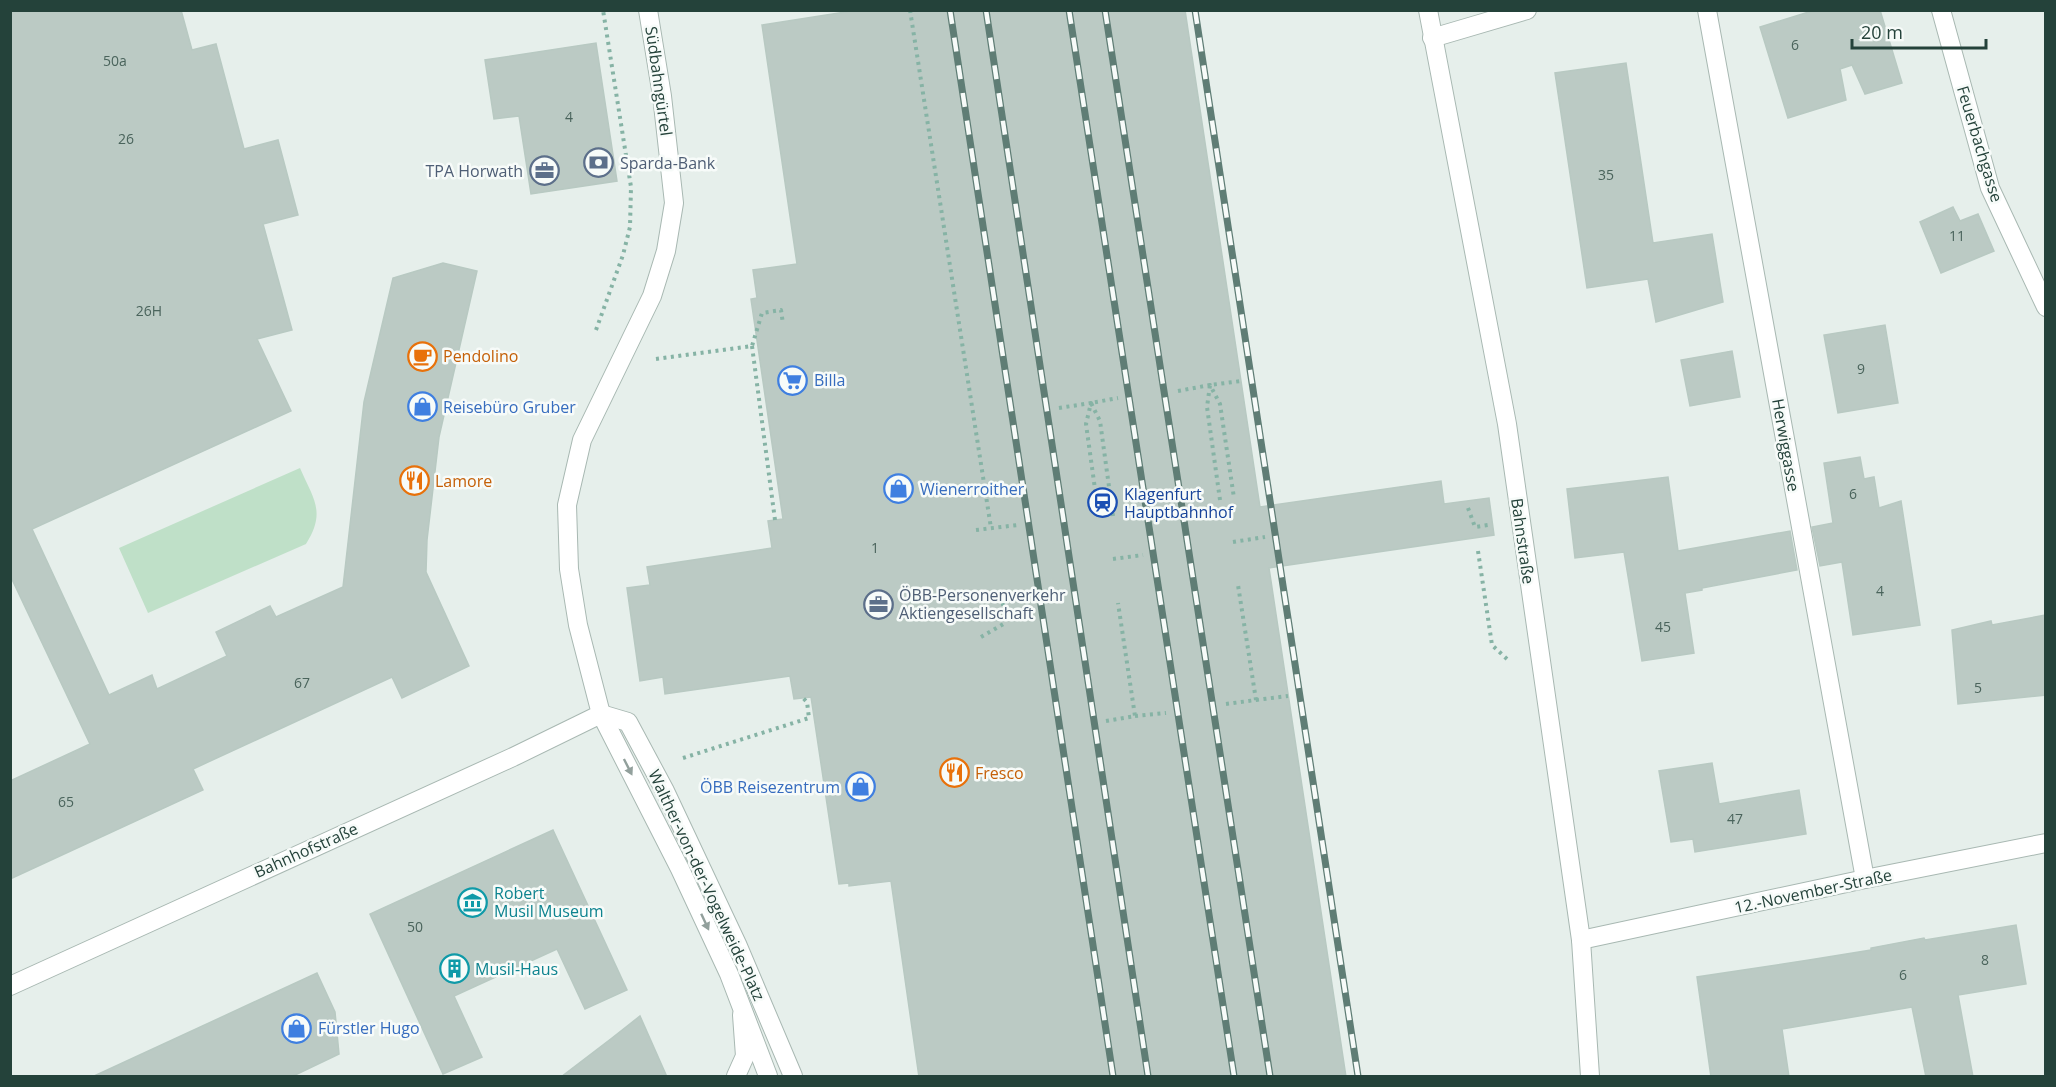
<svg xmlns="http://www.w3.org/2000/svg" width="2056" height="1087" viewBox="0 0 2056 1087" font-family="'Open Sans',sans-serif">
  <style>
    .green { fill: #bfe0c8 }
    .building { fill: #bbcac4; stroke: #b8c9c2; stroke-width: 1.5 }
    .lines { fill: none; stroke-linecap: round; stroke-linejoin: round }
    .service-casing { stroke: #a8b8b2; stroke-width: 20 }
    .minor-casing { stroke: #a8b8b2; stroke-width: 20 }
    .tertiary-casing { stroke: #a8b8b2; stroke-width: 20 }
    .path { stroke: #86b3a5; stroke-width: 4; stroke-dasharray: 3 4.5; stroke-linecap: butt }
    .service { stroke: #fff; stroke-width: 18 }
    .minor { stroke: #fff; stroke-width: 18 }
    .tertiary { stroke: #fff; stroke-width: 18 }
    .rail-casing { stroke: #5f7d75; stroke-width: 7 }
    .rail { stroke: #f7fbf9; stroke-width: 4.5; stroke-dasharray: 14; stroke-linecap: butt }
    .oneway { fill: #92a09c }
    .labels { text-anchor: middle; stroke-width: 5; stroke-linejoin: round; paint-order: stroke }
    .number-label { font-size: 14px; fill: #4a645c }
    .street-label { font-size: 16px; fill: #24423a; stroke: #f7fbf9 }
    .service-label { font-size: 16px; fill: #4e5e75; stroke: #f7fbf9; text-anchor: start }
    .food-label { font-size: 16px; fill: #c56008; stroke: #f7fbf9; text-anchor: start }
    .shop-label { font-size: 16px; fill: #366cbe; stroke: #f7fbf9; text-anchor: start }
    .transit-label { font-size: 16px; fill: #164399; stroke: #f7fbf9; text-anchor: start }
    .culture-label { font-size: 16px; fill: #0d838f; stroke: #f7fbf9; text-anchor: start }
  </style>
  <rect width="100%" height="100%" fill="#e6efeb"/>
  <!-- green -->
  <path class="green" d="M300,468C314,500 326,512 306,544L148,613L119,548Z"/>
  <!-- building -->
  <g class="building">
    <polygon points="10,10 181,10 192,50 216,44 244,149 278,140 298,215 263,224 292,330 257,339 291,411 32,529 109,695 152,675 157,689 227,656 216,632 270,606 276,617 343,587 364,402 393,278 443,263 477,271 439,437 427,540 426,572 469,666 402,698 392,677 193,769 203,790 10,879 10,781 90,744 10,575"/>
    <polygon points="858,10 1185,10 1260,507 1441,481 1444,504 1489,498 1494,535 1269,568 1346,1077 919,1077 891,881 849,886 849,883 839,884 811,697 794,699 790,676 665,694 663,677 640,681 627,588 650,585 647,567 772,548 768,521 783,519 751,299 757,298 753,270 797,264 762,25"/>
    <polygon points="1815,10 1880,10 1902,83 1865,94 1852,65 1840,69 1846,100 1788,118 1760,27"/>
    <polygon points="596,43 617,181 531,194 519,116 494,119 485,60"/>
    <polygon points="1626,63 1653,243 1712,234 1723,302 1656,322 1648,279 1587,288 1555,73"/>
    <polygon points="1953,207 1960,221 1978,214 1994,251 1941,273 1920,222"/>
    <polygon points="1885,325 1898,403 1838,413 1824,335"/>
    <polygon points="1732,351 1740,397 1690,406 1681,360"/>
    <polygon points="1860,457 1864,479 1874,477 1879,508 1901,501 1920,625 1853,635 1842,562 1820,566 1812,527 1833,523 1824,463"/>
    <polygon points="1668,477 1678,551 1790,531 1797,570 1702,588 1702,590 1685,593 1694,653 1642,661 1624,552 1575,558 1567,489"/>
    <polygon points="2046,615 2046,695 1958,704 1952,630 1991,621 1992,625"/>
    <polygon points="1712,763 1719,804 1799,790 1806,834 1695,852 1693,839 1671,842 1659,771"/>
    <polygon points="553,830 627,990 585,1009 557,949 454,996 482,1057 443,1074 370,914"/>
    <polygon points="2016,925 2026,984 1958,995 1973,1077 1926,1077 1912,1007 1782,1029 1789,1077 1711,1077 1697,977 1809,960 1871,950 1871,948 1924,938 1925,940"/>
    <polygon points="317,973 335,1012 339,1054 291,1077 92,1077"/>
    <polygon points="640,1016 667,1077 561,1077 612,1038"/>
  </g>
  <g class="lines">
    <defs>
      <g id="service">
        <polyline points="601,714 628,722 665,791 737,944 793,1076"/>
        <polyline points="736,1076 745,1056 742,1015"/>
      </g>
      <g id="minor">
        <polyline points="1428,10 1507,424 1581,940 1590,1076"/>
        <polyline points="1707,10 1865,879"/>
        <polyline points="1941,10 1990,188 2046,307"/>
        <polyline points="1432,38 1527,10"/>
        <polyline points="601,714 680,869 729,974 768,1076"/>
        <polyline points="1581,940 1865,879 2046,843"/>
      </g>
      <polyline id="tertiary" points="10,986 513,757 601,714 578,625 569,569 567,505 582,440 652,296 666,251 674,203 662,96 648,10"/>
    </defs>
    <!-- service casing -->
    <use href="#service" class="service-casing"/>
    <!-- minor casing -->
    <use href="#minor" class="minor-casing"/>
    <!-- tertiary casing -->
    <use href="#tertiary" class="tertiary-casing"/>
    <!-- path -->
    <g class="path">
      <polyline points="910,10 991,528"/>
      <polyline points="596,330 623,255 630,227 631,187 603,10"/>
      <polyline points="752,346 775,520"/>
      <polyline points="656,359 752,346 762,313 781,310 783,324"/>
      <polyline points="1178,391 1210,385 1220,404 1234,498"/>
      <polyline points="1059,408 1091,403 1086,424 1099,518"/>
      <polyline points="1220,500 1207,407 1210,385 1241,381"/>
      <polyline points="1468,508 1475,527 1488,525"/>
      <polyline points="1113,516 1100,421 1091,403 1118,398"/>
      <polyline points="976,530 1018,525"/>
      <polyline points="1233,542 1265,537"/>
      <polyline points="1478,551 1492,645 1507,659"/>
      <polyline points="1113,559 1143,555"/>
      <polyline points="981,637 1005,623 1002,595 1016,593"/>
      <polyline points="1256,700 1288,696"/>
      <polyline points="1226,704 1256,700 1238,585"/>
      <polyline points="1135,716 1166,713"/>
      <polyline points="1106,721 1135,716 1118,603"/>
      <polyline points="683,758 809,718 807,702 803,698"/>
    </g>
    <!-- service -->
    <use href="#service" class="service"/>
    <!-- minor -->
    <use href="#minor" class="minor"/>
    <!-- tertiary -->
    <use href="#tertiary" class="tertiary"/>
    <defs>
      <g id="rail">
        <polyline points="950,10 1113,1076"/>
        <polyline points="986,10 1148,1076"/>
        <polyline points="1069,10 1234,1076"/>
        <polyline points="1105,10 1270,1076"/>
        <polyline points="1195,10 1358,1076"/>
      </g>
    </defs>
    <!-- rail casing -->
    <use href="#rail" class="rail-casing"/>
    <!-- rail -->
    <use href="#rail" class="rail"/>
  </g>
  <!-- one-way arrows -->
  <defs><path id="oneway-solid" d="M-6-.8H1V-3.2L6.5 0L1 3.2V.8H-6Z" transform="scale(1.5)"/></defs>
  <g class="oneway">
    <use href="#oneway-solid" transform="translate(628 767) rotate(63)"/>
    <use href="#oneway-solid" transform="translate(705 922) rotate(65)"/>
  </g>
  <!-- icons -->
  <defs>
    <symbol id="bank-ring" viewBox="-11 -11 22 22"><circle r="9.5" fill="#f7fbf9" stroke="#5c6f8a" stroke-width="1.5"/><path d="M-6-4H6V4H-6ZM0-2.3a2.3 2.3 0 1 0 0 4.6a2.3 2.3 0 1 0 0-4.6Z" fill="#5c6f8a"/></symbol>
    <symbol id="office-ring" viewBox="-11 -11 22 22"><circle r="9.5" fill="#f7fbf9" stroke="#5c6f8a" stroke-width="1.5"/><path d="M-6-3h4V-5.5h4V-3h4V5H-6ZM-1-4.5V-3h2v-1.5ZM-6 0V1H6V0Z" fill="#5c6f8a"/></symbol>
    <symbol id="cafe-ring" viewBox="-11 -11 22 22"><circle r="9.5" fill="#f7fbf9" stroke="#e8710a" stroke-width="1.5"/><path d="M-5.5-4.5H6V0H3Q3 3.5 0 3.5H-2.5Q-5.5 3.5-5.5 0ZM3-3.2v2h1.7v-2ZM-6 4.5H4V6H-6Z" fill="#e8710a"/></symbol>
    <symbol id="supermarket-ring" viewBox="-11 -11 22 22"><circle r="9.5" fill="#f7fbf9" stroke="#3f7fe0" stroke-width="1.5"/><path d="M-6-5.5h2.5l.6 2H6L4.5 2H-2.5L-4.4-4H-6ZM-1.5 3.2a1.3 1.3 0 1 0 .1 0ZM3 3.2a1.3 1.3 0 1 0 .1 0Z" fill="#3f7fe0"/></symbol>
    <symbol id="shop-ring" viewBox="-11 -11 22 22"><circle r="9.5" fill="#f7fbf9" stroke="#3f7fe0" stroke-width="1.5"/><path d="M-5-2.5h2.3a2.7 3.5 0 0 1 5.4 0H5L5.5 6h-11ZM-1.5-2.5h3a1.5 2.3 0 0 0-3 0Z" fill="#3f7fe0"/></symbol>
    <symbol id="restaurant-ring" viewBox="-11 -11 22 22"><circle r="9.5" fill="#f7fbf9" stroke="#e8710a" stroke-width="1.5"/><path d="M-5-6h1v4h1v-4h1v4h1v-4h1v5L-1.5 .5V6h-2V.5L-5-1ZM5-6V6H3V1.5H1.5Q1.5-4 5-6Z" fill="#e8710a"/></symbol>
    <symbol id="station-ring" viewBox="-11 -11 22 22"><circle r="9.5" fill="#f7fbf9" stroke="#1a4fb4" stroke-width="1.5"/><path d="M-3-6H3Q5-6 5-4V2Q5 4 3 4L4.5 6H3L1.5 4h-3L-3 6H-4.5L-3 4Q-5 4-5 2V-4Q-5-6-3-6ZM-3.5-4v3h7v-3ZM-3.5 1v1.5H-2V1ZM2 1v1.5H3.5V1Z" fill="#1a4fb4"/></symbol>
    <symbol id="museum-ring" viewBox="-11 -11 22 22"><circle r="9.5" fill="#f7fbf9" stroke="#0f9aa8" stroke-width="1.5"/><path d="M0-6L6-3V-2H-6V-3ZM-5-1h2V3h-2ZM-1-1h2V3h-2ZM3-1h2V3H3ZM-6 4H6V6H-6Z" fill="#0f9aa8"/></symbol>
    <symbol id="building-ring" viewBox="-11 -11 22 22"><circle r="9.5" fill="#f7fbf9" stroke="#0f9aa8" stroke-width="1.5"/><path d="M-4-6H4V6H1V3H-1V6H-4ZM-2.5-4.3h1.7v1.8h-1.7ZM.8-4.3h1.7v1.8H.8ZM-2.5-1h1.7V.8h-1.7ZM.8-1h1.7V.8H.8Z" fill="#0f9aa8"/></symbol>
  </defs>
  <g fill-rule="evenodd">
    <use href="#bank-ring" x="582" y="146" width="33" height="33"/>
    <use href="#office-ring" x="528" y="154" width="33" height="33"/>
    <use href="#cafe-ring" x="406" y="340" width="33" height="33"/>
    <use href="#supermarket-ring" x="776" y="364" width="33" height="33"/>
    <use href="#shop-ring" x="406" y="390" width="33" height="33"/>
    <use href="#restaurant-ring" x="398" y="464" width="33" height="33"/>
    <use href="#shop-ring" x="882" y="472" width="33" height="33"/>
    <use href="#station-ring" x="1086" y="486" width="33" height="33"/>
    <use href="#office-ring" x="862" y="588" width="33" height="33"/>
    <use href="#restaurant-ring" x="938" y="756" width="33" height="33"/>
    <use href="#shop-ring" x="844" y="770" width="33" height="33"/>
    <use href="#museum-ring" x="456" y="886" width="33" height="33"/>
    <use href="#building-ring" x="438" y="952" width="33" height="33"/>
    <use href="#shop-ring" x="280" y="1012" width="33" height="33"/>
  </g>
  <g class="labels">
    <!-- number labels -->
    <g class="number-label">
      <text x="1795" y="50">6</text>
      <text x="115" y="66">50a</text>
      <text x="569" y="122">4</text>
      <text x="126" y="144">26</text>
      <text x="1606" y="180">35</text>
      <text x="1957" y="241">11</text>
      <text x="149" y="316">26H</text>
      <text x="1861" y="374">9</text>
      <text x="1853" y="499">6</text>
      <text x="875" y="553">1</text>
      <text x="1880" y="596">4</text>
      <text x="1663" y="632">45</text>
      <text x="302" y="688">67</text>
      <text x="1978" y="693">5</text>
      <text x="66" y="807">65</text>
      <text x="1735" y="824">47</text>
      <text x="415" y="932">50</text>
      <text x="1985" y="965">8</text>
      <text x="1903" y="980">6</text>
    </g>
    <!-- street labels -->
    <g class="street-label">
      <text transform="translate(659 81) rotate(82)" y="6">Südbahngürtel</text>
      <text transform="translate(1980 144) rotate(73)" y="6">Feuerbachgasse</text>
      <text transform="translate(1786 445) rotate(80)" y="6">Herwiggasse</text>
      <text transform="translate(1523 541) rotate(82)" y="6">Bahnstraße</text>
      <text transform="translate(306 850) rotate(-24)" y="6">Bahnhofstraße</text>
      <text transform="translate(707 885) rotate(65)" y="6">Walther-von-der-Vogelweide-Platz</text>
      <text transform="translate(1813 891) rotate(-12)" y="6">12.-November-Straße</text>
    </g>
    <!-- service labels -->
    <g class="service-label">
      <text x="620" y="169">Sparda-Bank</text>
      <text x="523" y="177" text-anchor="end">TPA Horwath</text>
      <text x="899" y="601">ÖBB-Personenverkehr<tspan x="899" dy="18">Aktiengesellschaft</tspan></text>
    </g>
    <!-- food labels -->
    <g class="food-label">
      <text x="443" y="362">Pendolino</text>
      <text x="435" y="487">Lamore</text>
      <text x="975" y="779">Fresco</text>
    </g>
    <!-- shop labels -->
    <g class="shop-label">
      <text x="814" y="386">Billa</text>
      <text x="443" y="413">Reisebüro Gruber</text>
      <text x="920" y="495">Wienerroither</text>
      <text x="840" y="793" text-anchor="end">ÖBB Reisezentrum</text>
      <text x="318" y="1034">Fürstler Hugo</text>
    </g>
    <!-- transit labels -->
    <g class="transit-label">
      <text x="1124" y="500">Klagenfurt<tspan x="1124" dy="18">Hauptbahnhof</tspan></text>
    </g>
    <!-- culture labels -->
    <g class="culture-label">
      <text x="494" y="899">Robert<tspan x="494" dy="18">Musil Museum</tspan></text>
      <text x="475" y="975">Musil-Haus</text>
    </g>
  </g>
  <!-- border -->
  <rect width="2056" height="1087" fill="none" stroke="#24423a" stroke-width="24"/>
  <!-- scale -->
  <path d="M1852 39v9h134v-9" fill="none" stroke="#24423a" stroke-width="3"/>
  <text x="1861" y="39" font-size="18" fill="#24423a" stroke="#f7fbf9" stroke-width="4.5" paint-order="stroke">20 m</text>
</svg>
